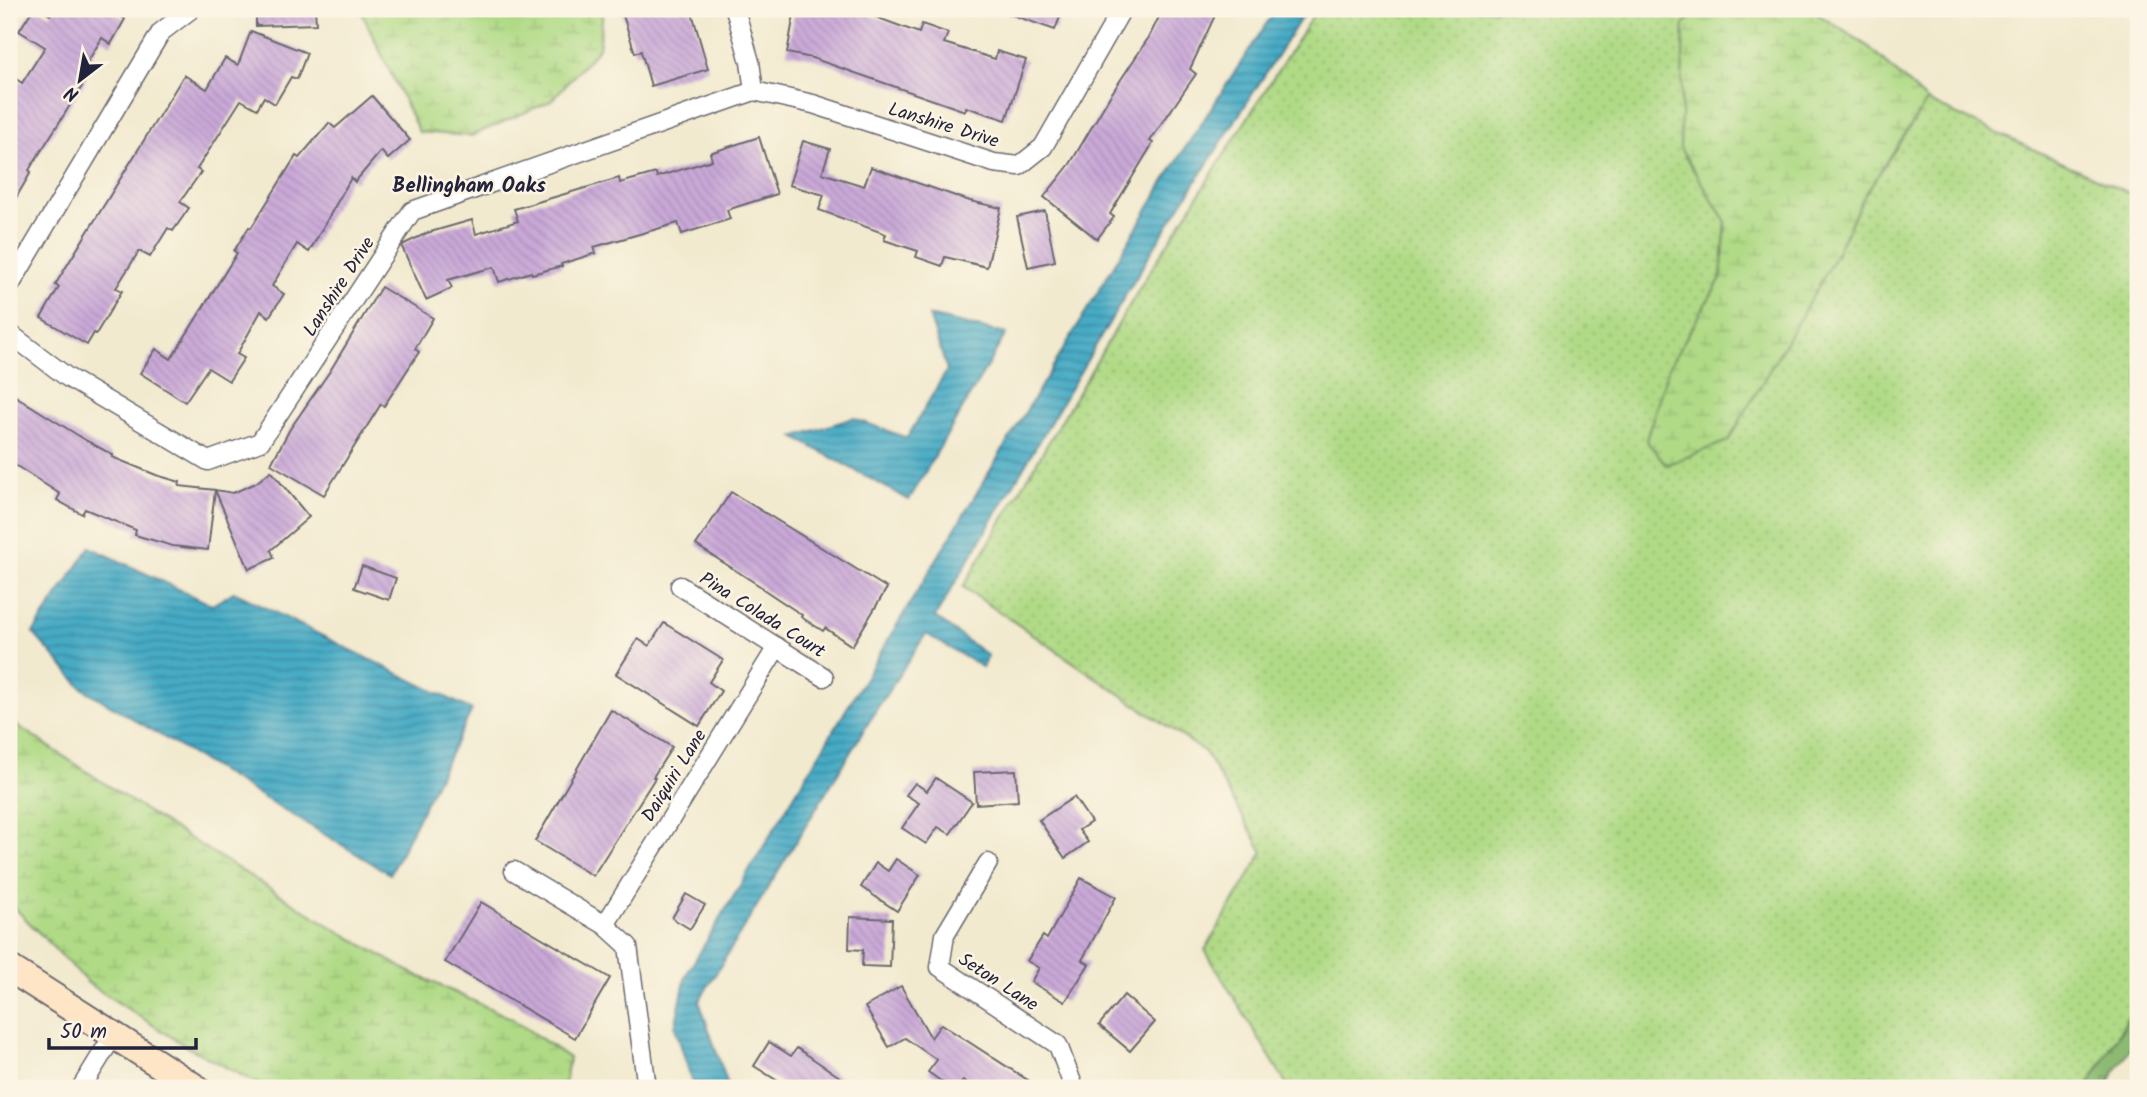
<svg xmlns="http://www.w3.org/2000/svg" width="2147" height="1097" viewBox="0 0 2147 1097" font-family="Kalam,sans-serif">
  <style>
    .grass { fill: url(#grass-dots); stroke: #697e60; stroke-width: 2 }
    .forest { fill: url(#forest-crowns); stroke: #576e57; stroke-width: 2 }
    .wetland { fill: url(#wetland-marsh); stroke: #697e60; stroke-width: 2 }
    .water { fill: url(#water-rules); stroke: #346680; stroke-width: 2 }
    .building { fill: url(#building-back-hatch) }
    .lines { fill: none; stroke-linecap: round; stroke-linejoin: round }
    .street-casing { stroke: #6b686f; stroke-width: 21 }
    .secondary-casing { stroke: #6b686f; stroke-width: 30 }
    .street { stroke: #fff; stroke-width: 18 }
    .secondary { stroke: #fde5c5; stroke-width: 26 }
    .labels { text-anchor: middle; stroke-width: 5; stroke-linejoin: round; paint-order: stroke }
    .street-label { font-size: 19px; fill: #22223b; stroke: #fcf5e5 }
    .neighbourhood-label { font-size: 21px; font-weight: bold; fill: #22223b; stroke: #fcf5e5 }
  </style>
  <defs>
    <pattern id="grass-dots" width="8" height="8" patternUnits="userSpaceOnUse" patternTransform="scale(1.75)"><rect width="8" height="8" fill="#b0da86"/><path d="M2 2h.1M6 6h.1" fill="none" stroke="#97bb75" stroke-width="1.8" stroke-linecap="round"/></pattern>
    <pattern id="forest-crowns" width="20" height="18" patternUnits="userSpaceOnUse" patternTransform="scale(1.75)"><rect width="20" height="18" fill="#8cba73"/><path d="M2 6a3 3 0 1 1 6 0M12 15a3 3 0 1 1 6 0" fill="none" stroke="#729760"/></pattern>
    <pattern id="wetland-marsh" width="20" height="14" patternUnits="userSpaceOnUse" patternTransform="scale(1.75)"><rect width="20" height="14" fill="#b0da86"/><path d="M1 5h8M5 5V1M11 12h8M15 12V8" fill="none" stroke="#97bb75"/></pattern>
    <pattern id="water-rules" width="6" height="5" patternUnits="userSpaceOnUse" patternTransform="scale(1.75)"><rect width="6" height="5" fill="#46abc5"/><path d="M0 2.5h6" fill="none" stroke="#3a8ba1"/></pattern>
    <pattern id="building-back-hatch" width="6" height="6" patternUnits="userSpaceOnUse" patternTransform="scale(1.75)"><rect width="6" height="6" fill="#c9a8d7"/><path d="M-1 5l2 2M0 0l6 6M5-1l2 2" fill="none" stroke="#ac90b9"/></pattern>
  </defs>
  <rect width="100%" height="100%" fill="#fcf5e5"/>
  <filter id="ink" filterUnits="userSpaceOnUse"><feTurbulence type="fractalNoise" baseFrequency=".0143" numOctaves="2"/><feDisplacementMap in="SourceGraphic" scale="14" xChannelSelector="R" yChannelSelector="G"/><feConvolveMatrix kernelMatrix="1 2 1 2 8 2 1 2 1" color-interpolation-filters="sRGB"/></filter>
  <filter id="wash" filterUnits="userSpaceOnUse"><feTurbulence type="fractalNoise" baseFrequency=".00686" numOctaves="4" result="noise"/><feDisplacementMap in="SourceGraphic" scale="28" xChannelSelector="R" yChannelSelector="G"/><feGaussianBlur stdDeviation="1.57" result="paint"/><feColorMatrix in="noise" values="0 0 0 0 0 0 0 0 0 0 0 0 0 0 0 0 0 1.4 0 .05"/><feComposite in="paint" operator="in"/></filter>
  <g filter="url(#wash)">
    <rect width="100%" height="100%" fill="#f2eacf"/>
    <!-- grass -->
    <polygon class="grass" points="1317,9 1699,9 1684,25 1680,148 1726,222 1721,278 1669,367 1829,268 1864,196 1927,101 2138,197 2138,1001 2087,1088 1289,1088 1205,950 1263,852 1205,752 963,587 1145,279"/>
    <!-- forest -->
    <polygon class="forest" points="2138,1001 2138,1036 2105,1088 2087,1088"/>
    <!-- wetland -->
    <g class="wetland">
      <polygon points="360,9 603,9 599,48 551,101 471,136 419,132"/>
      <polygon points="1699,9 1810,9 1869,47 1927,101 1864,196 1829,268 1728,441 1666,465 1646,440 1669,367 1721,278 1726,222 1680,148 1684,25"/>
      <polygon points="9,720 152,815 327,924 408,971 511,1018 569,1058 564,1088 266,1088 187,1047 88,983 9,902"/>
    </g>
    <!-- water -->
    <g class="water">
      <polygon points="1276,9 1307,9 1156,244 935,617 988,656 982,667 926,634 878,707 699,1001 729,1088 694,1088 675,1027 686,975 1178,159"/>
      <polygon points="929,316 1006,334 909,500 794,437 853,418 907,438 947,370"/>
      <polygon points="90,547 212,605 234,592 472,710 390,874 82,688 33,633"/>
    </g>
    <g id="blocks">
      <!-- building -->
      <g class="building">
        <polygon points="33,9 39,9 50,15 53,9 108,9 125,19 111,44 102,38 79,76 86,80 29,170 31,172 9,210 9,91 16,79 22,83 45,47 19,31"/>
        <polygon points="256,9 315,9 316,24 256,26"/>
        <polygon points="621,9 691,9 708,69 651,86 641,51 635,53"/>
        <polygon points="795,9 854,9 919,33 922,24 948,33 944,43 995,59 997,51 1026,60 1006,120 966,107 965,111 812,58 787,53"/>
        <polygon points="1001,9 1063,9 1055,30 1001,11"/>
        <polygon points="1163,9 1218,9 1190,69 1196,74 1150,141 1153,143 1110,214 1114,217 1097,239 1044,197 1070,164 1110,96 1149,37"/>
        <polygon points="251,31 307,53 297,79 291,77 275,104 264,97 257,109 241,100 197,169 201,172 180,202 189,208 173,231 168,228 150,257 139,251 116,288 122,291 96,334 94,333 87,345 41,318 59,287 55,285 184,75 207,89 225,58 238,65"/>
        <polygon points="372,96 410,140 388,159 381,151 355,182 351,178 309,252 297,244 272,286 284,294 269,317 261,311 237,354 244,358 229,381 208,368 185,402 140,373 156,349 171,359 237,253 234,251 249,227 251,228 296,156 299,158 329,123 335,128"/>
        <polygon points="759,137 777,194 727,210 730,219 682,234 678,223 594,247 596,253 561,264 562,266 532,274 531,272 499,282 494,267 448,280 452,288 426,300 402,247 404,244 427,233 472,220 476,234 518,221 514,209 619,178 620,183 656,173 657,177 712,160 710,153"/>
        <polygon points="803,141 830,149 822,173 864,186 871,167 970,201 1001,208 987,267 945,257 942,266 916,257 918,251 884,240 886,234 819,210 824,195 789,185"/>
        <polygon points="1045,211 1055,261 1028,267 1017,217"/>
        <polygon points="381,287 433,318 415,349 419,352 384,406 381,404 324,495 271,464 290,429 330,371"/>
        <polygon points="9,392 87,441 113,455 112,457 156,475 180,482 179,486 215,490 208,550 173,546 135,535 136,530 85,509 82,514 57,500 60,494 9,461"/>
        <polygon points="271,471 309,517 271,550 274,558 249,569 215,490 233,493 256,483"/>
        <polygon points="731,492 887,588 852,646 825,628 823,631 801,617 802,615 763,589 763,588 696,545"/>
        <polygon points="362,566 396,578 389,600 354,588"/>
        <polygon points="664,623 723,660 709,682 721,691 699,726 616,674 638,639 649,646"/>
        <polygon points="611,710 672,747 653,777 655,778 593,876 535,841"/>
        <polygon points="1016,770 1018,801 976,804 974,772"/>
        <polygon points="936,778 972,802 950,834 938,827 926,844 902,828 919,803 906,795 915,783 927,791"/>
        <polygon points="1074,797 1091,822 1079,830 1088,842 1065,858 1039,820"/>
        <polygon points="896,859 920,875 897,911 861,887 876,863 888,871"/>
        <polygon points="1081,878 1116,897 1082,960 1089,964 1065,1002 1031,982 1039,968 1027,961 1043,936 1047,939"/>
        <polygon points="686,894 705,905 690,929 672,918"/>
        <polygon points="481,902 610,978 575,1038 445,962"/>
        <polygon points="850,917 892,919 890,967 862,966 863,950 849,949"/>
        <polygon points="901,986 931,1038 941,1024 1040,1088 975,1088 963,1081 958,1088 951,1088 928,1072 937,1060 905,1038 889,1047 865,1007"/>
        <polygon points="1124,995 1155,1022 1130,1051 1099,1025"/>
        <polygon points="769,1042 791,1056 797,1048 856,1088 789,1088 754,1066"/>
      </g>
    </g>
  </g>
  <g filter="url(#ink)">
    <use href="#blocks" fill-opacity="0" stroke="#6b686f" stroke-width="2"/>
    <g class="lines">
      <defs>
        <g id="street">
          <polyline points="735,9 750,62 754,91 813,104 994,163 1019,166 1043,147 1122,9"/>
          <polyline points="9,287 161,32 190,10"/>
          <polyline points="9,333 67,377 208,461 260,442 412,211 754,91"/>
          <polyline points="680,586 824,677"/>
          <polyline points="988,863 945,935 940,967 1058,1045 1074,1088"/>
          <polyline points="514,871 605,925 628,946 647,1088"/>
          <polyline points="605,925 777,647"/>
          <polyline points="81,1088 113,1036"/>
        </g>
        <polyline id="secondary" points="9,968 196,1088"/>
      </defs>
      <!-- street casing -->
      <use href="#street" class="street-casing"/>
      <!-- secondary casing -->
      <use href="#secondary" class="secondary-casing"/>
      <!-- street -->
      <use href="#street" class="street"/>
      <!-- secondary -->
      <use href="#secondary" class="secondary"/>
    </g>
  </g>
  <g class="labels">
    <!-- street labels -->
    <g class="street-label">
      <text transform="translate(944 124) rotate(17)" y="7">Lanshire Drive</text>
      <text transform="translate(338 286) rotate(-57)" y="7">Lanshire Drive</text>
      <text transform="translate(763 614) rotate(32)" y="7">Pina Colada Court</text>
      <text transform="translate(673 775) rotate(-58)" y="7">Daiquiri Lane</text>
      <text transform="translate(999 981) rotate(33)" y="7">Seton Lane</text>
    </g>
    <!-- neighbourhood labels -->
    <g class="neighbourhood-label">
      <text x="469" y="192">Bellingham Oaks</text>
    </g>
  </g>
  <!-- margin -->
  <rect width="2147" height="1097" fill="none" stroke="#fcf5e5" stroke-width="35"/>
  <!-- north arrow -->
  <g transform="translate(80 80) rotate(211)" stroke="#fcf5e5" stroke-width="5" paint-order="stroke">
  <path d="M0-5L12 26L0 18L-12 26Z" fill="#22223b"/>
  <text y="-10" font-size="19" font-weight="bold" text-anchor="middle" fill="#22223b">N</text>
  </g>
  <!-- scale -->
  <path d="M49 1038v10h147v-10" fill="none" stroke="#22223b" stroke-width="3.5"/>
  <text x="60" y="1038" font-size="21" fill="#22223b" stroke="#fcf5e5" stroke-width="5" paint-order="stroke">50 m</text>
</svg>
